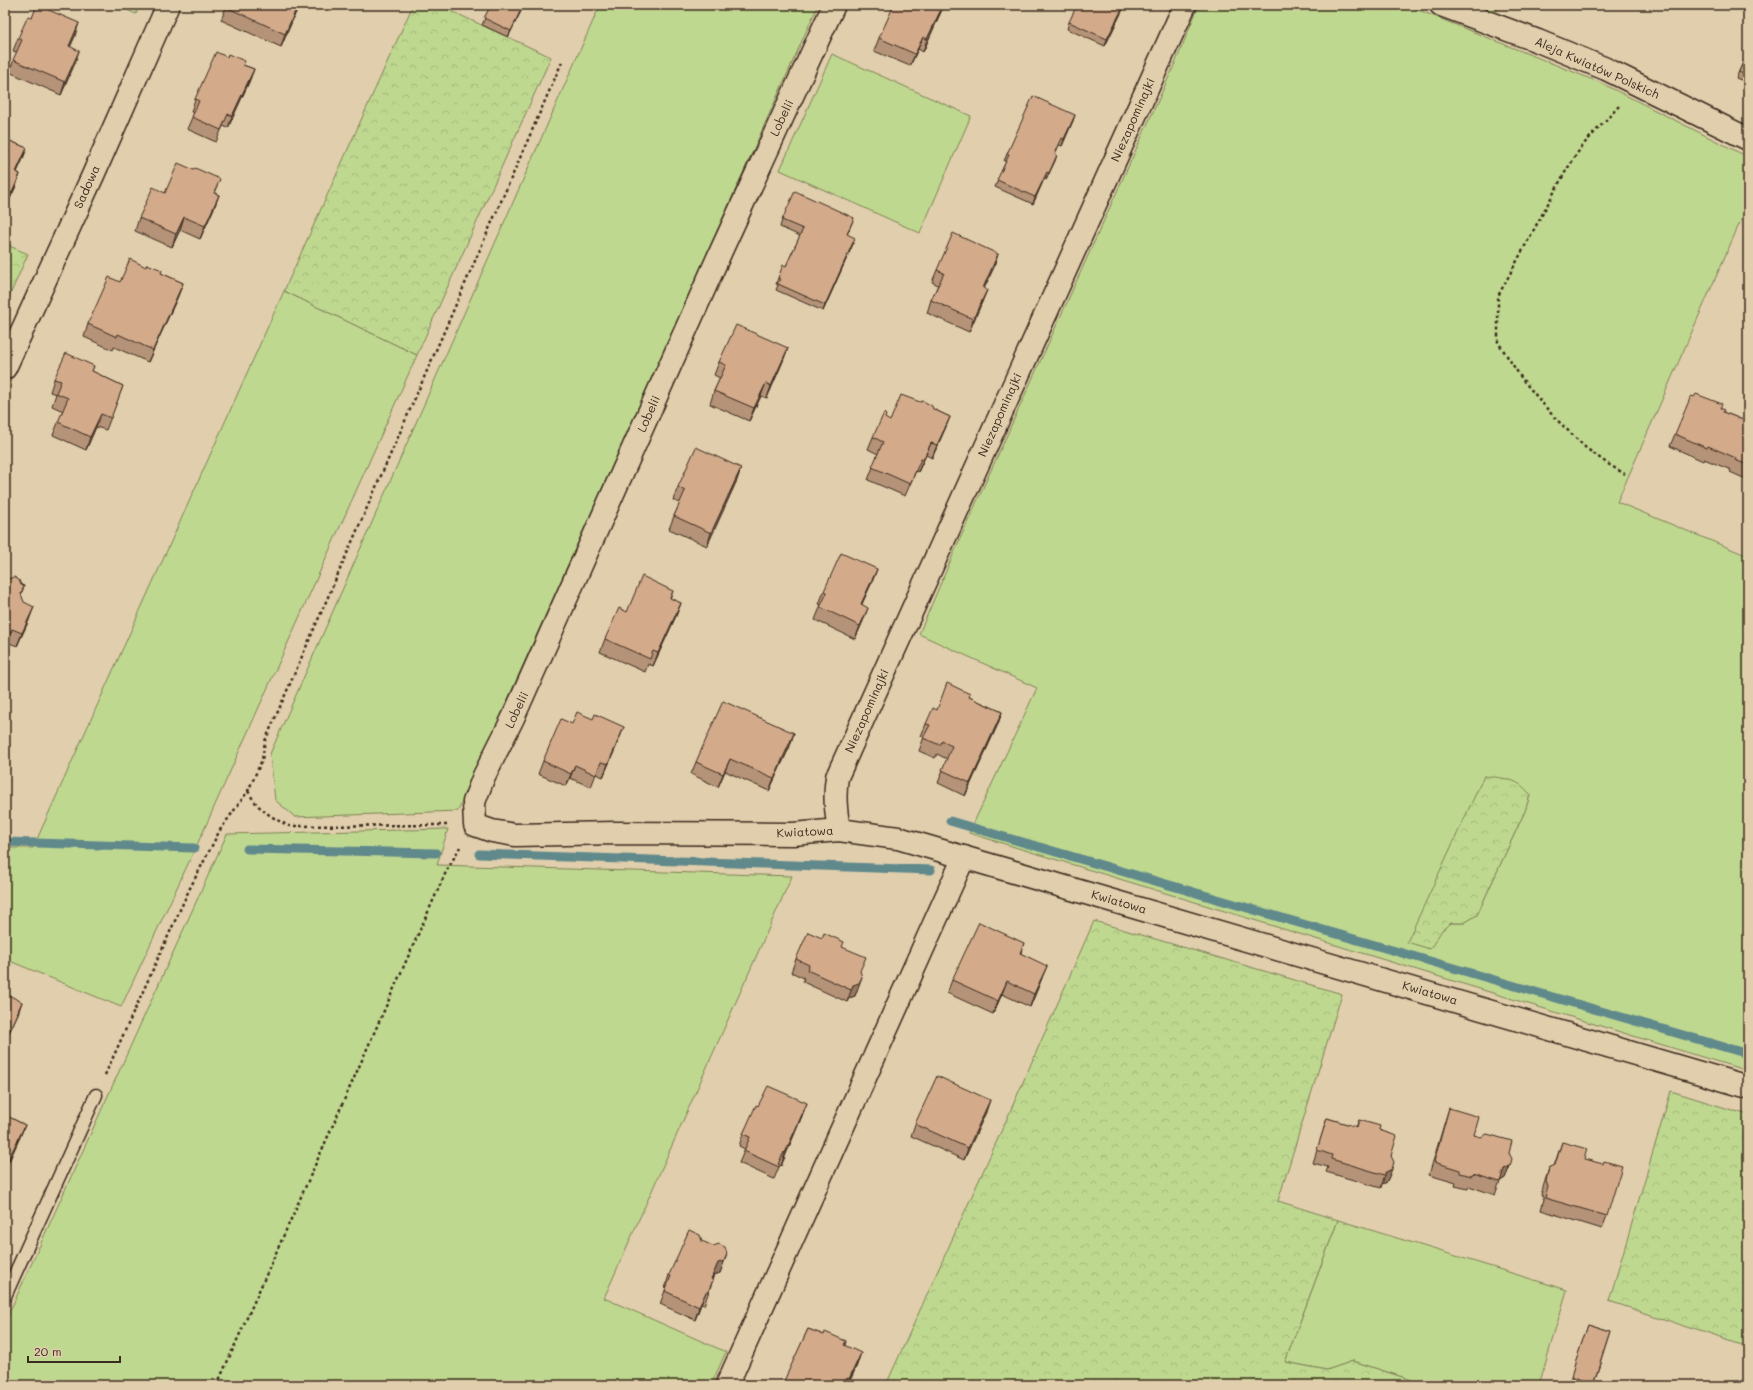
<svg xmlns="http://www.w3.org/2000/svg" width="1753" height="1390" viewBox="0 0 1753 1390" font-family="Mali,sans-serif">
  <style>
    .grass { fill: #bfd88f; stroke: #7d8156; fill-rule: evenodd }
    .forest { fill: url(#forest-crowns); stroke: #7d8156 }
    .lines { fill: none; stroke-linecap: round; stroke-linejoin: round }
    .stream { stroke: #61898c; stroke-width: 9 }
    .service-casing { stroke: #3b2a1e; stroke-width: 15 }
    .minor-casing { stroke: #3b2a1e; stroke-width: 25 }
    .path { stroke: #3b2a1e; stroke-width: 2.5; stroke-dasharray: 3 3; stroke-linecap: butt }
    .service { stroke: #e0ceac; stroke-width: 12 }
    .minor { stroke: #e0ceac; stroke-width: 22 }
    .wall { fill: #b59378; stroke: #3b2a1e }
    .shaded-wall { fill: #947861; stroke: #3b2a1e }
    .building { fill: #d3ab8b; stroke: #3b2a1e }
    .labels { text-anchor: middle; stroke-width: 3.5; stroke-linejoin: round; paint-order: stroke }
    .street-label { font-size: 12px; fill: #3b2a1e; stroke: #e0ceac }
  </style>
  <defs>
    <pattern id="forest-crowns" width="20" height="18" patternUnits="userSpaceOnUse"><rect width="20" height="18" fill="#bfd88f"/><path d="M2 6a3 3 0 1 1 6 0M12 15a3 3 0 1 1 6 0" fill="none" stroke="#a5ba7b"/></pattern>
  </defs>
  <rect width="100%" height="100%" fill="#e0ceac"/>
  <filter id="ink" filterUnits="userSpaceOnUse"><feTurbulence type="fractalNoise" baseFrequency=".025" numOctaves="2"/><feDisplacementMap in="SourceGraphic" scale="8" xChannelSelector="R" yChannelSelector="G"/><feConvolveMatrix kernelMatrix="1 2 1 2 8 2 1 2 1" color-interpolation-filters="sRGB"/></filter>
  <g filter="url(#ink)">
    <!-- grass -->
    <g class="grass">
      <polygon points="116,5 140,5 136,14"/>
      <polygon points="600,5 818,5 458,811 295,817 275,800 270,754"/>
      <path d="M1199,5H1406L1601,83L1748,157V204L1617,502L1748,556V1071L969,833L1037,688L919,634L959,541L1176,61ZM1530,795L1525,811L1477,915L1464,923H1451L1442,930Z"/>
      <polygon points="1468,5 1499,5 1495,15"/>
      <polygon points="832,54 971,116 920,233 780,170"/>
      <polygon points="284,291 417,355 202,834 121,1007 5,959 5,848 33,848"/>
      <polygon points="448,829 437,865 792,876 604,1298 726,1352 711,1385 5,1385 5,1322 227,834"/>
      <polygon points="1338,1220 1567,1290 1539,1385 1427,1385 1353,1361 1327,1370 1285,1362"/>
    </g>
    <!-- forest -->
    <g class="forest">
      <polygon points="413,5 438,5 551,57 417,355 284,291"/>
      <polygon points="5,244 28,254 5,306"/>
      <path d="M1484,776C1503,778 1519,778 1530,795L1525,811L1477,915L1464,923H1451L1442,930L1430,949L1407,942Z"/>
      <polygon points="1094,921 1342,994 1278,1201 1338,1220 1285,1362 1327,1370 1353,1361 1427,1385 886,1385 1005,1123"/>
      <polygon points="1671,1091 1748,1115 1748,1347 1609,1301"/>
    </g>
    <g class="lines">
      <!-- stream -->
      <g class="stream">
        <polyline points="950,821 1748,1054"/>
        <polyline points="5,842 194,848"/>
        <polyline points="247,849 436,853"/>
        <polyline points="479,854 931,870"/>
      </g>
      <defs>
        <polyline id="service" points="5,1296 96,1095"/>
        <g id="minor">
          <polyline points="834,5 721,251 513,718 484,776 474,802 475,825 492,831 515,835 615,833 793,834 839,830 898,838 1748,1087"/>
          <polyline points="1441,5 1538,41 1606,69 1748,139"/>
          <polyline points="5,368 94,173 168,5"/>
          <path d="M839,830C836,812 834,796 837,777L1185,5"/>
          <polyline points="727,1385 964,857"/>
        </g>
      </defs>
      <!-- service casing -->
      <use href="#service" class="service-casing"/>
      <!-- minor casing -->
      <use href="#minor" class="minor-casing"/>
      <!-- path -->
      <g class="path">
        <polyline points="1619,106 1582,146 1564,174 1498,296 1498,342 1522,379 1554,417 1586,448 1608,464 1625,474"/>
        <path d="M248,791C258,810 271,817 289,826L447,825"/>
        <polyline points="105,1075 189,890 220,830 248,791 262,760 265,741 562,62"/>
        <polyline points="217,1385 445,874 460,847"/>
      </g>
      <!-- service -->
      <use href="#service" class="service"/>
      <!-- minor -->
      <use href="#minor" class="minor"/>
    </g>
    <!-- wall -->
    <g class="wall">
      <polygon points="227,5 299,5 281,47 221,20"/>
      <polygon points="491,5 524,5 508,37 482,25"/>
      <polygon points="944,5 923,52 918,49 910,66 874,51 879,38"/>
      <polygon points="1125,5 1105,46 1067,29 1069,22"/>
      <polygon points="75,36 70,47 75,63 61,95 9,72 17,52 13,51 18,38"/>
      <polygon points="1748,51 1748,83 1736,78"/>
      <polygon points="243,65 254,69 249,82 228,128 223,126 216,142 187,129 194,113 191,112 195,99"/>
      <polygon points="1075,115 1062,146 1059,145 1055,154 1057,155 1046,180 1044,179 1033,204 995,187 1006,161 1004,161 1007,154"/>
      <polygon points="5,136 10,141 27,148 22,161 17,172 20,174 16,186 7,205 5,205"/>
      <polygon points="165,193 215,193 219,195 214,208 200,239 180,230 172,247 135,231 139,218"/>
      <polygon points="854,218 847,235 853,244 823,311 776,290 778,285 776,284 778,278 786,266 800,236 780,227 782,220"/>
      <polygon points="998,254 994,267 984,288 987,290 982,302 969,332 927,313 931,300 938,285 932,282 937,270"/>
      <polygon points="161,273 183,283 178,296 148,362 114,347 113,350 84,337 88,324 120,282"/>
      <polygon points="788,348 783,361 767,398 761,396 749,421 710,404 714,391 720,378 714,375 719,362"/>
      <polygon points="94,366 92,371 123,386 106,430 96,427 86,450 53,435 63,411 52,406 56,394 50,392 54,379"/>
      <polygon points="1720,408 1723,412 1748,422 1748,480 1730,472 1731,470 1704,459 1703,461 1670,446 1675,434"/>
      <polygon points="933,409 950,417 945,429 932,458 926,455 918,472 916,471 905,496 868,480 878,454 868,449 873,437 890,421"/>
      <polygon points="741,468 737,480 707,546 669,529 674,516 680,503 673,500 678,487"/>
      <polygon points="877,569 872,582 862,604 863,621 855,639 815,620 821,605 819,604 824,591"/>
      <polygon points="5,578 24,586 21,595 29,620 17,646 7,642 5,647"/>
      <polygon points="673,591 670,599 681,603 676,616 653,666 648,664 645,672 600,652 605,639 627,612"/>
      <polygon points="969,697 1002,712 998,724 965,796 938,783 947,759 937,754 935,758 919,751 924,737 921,736 926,724 937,710"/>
      <polygon points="572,724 619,740 603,777 596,774 591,787 570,778 566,786 538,774 543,761"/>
      <polygon points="790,746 769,791 725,771 718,787 691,774 696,762"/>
      <polygon points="822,938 842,947 860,972 857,990 855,996 849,998 847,1002 803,982 804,978 791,972 796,959"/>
      <polygon points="1024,943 1021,953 1042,978 1030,1007 1002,994 993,1014 947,993 952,980"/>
      <polygon points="758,1106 802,1116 781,1166 780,1165 774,1179 739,1163 745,1149 739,1146 743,1134"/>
      <polygon points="1449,1108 1474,1135 1509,1153 1510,1166 1505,1178 1500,1181 1495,1195 1469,1186 1468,1189 1455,1186 1456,1183 1429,1175 1445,1121"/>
      <polygon points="986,1112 964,1160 911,1136 915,1124"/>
      <polygon points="5,1115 25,1125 20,1137 5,1170"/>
      <polygon points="1327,1118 1356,1127 1359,1120 1379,1130 1391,1156 1387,1182 1382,1184 1381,1188 1326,1172 1328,1167 1313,1163"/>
      <polygon points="1562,1142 1584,1159 1607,1216 1602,1229 1541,1210 1544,1199 1541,1194 1549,1168 1554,1166"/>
      <polygon points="727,1254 720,1273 714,1275 712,1280 713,1280 704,1305 701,1304 695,1320 660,1304 666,1288 665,1288 669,1275"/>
      <polygon points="1588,1324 1610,1331 1593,1385 1575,1385 1569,1383"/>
      <polygon points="808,1329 824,1335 846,1341 845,1345 857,1365 848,1385 783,1385"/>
    </g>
    <!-- shaded-wall -->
    <g class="shaded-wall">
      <polygon points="298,5 299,5 281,47 285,34"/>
      <polygon points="523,5 524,5 508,37 511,31"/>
      <polygon points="943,5 944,5 923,52 927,39"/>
      <polygon points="1124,5 1125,5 1105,46 1107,39"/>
      <polygon points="79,23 75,36 65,59 69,46"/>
      <polygon points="923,37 918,49 910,66 915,54"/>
      <polygon points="79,51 75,63 61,95 65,82"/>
      <polygon points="254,69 249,82 228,128 232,116"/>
      <polygon points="1075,115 1073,121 1062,146 1064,139"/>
      <polygon points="27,148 22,161 11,185 16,172"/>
      <polygon points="1057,155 1055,161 1046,180 1049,173"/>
      <polygon points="1047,172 1044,179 1033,204 1035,197"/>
      <polygon points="20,174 16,186 7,205 12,193"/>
      <polygon points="219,195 214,208 200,239 205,226"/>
      <polygon points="184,217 180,230 172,247 176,234"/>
      <polygon points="855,238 853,244 823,311 825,305"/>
      <polygon points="998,254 994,267 979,300 983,288"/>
      <polygon points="183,283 178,296 148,362 153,350"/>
      <polygon points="987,290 982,302 969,332 973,319"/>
      <polygon points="788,348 783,361 767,398 771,386"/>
      <polygon points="766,383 761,396 749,421 754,408"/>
      <polygon points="101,414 96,427 86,450 90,437"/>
      <polygon points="950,417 945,429 932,458 937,445"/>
      <polygon points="931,443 926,455 918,472 923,460"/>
      <polygon points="741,468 737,480 707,546 711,533"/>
      <polygon points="877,569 872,582 856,616 861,604"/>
      <polygon points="681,603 676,616 653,666 658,653"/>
      <polygon points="34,607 29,620 17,646 22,633"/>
      <polygon points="868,608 863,621 855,639 860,626"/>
      <polygon points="12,629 7,642 5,647 5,644"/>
      <polygon points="1002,712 998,724 965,796 970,783"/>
      <polygon points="624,727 619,740 603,777 608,764"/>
      <polygon points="794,733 790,746 769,791 774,778"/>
      <polygon points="730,759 725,771 718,787 723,774"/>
      <polygon points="575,765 570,778 566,786 571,774"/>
      <polygon points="1047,966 1042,978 1030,1007 1034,994"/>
      <polygon points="862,977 855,996 849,998 847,1002 853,985"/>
      <polygon points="1007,981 1002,994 993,1014 998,1001"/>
      <polygon points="22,1002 18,1014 5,1042 5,1040"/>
      <polygon points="990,1100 986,1112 964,1160 968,1148"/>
      <polygon points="807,1103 802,1116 781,1166 785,1153"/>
      <polygon points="25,1125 20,1137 5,1170 8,1160"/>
      <polygon points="1510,1166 1505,1178 1499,1182 1504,1169"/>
      <polygon points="1392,1169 1387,1182 1382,1184 1386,1172"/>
      <polygon points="727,1254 720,1273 714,1275 706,1292 711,1279 718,1263"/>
      <polygon points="706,1292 701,1304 695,1320 699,1307"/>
      <polygon points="861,1353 857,1365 848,1385 847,1385"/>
    </g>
    <!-- building -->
    <g class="building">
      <polygon points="37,5 79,23 69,46 79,51 65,82 13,60 22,40 18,38 28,16 32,18"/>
      <polygon points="227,5 298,5 285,34 226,7"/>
      <polygon points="491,5 523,5 511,31 484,18"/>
      <polygon points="894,5 943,5 927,39 923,37 915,54 879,38"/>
      <polygon points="1077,5 1124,5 1107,39 1069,22"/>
      <polygon points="1748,51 1748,76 1739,72"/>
      <polygon points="216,52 227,57 228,54 245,61 243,65 254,69 232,116 228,114 221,130 192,117 199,101 195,99"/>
      <polygon points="1033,96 1075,115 1064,139 1062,138 1055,154 1057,155 1049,173 1047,172 1035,197 997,180 1009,155 1007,154"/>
      <polygon points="5,136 8,137 10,141 27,148 16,172 20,174 12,193 8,191 5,197"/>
      <polygon points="178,163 194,170 195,168 220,179 214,193 219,195 205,226 184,217 176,234 139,218 153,187 165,193"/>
      <polygon points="795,191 854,218 847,234 855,238 825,305 778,284 780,279 778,278 783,265 786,266 803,229 782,220"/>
      <polygon points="953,233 998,254 983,288 987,290 973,319 931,300 944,273 937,270"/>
      <polygon points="130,259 146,267 147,264 162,270 161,273 183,283 153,350 118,334 117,337 88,324 109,277 120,282"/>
      <polygon points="736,325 788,348 771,386 766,383 754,408 714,391 726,365 719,362"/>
      <polygon points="66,353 94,366 92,371 123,386 111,418 101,414 90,437 58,422 68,398 56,393 61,381 54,379"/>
      <polygon points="1696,394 1722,404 1720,408 1724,410 1723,412 1748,422 1748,465 1735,460 1736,458 1708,446 1707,448 1675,434 1691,396 1694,397"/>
      <polygon points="901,395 920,402 923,401 932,406 933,409 950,417 937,445 931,443 923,460 921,459 910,484 872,467 883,442 873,437 884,413 886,415 885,418 890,421"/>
      <polygon points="696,447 741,468 711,533 674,516 685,491 678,487"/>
      <polygon points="841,553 877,569 861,604 868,608 860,626 820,607 827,593 824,591"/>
      <polygon points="642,576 673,591 670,598 681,603 658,653 653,651 650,659 605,639 619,608 627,612"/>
      <polygon points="14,577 19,580 21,585 24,586 21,594 24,602 34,607 22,633 12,629 5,644 5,578 8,579"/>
      <polygon points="947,683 970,694 969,697 1002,712 970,783 942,770 952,746 942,741 940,745 923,738 930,725 926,724 933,708 937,710"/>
      <polygon points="723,701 794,733 774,778 730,759 723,774 696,762"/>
      <polygon points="577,712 593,719 595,714 624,727 608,764 601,762 596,775 575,765 571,774 543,761 561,719 572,724"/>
      <polygon points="979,922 1024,943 1020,953 1047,966 1034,994 1007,981 998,1001 952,980"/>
      <polygon points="808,932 822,938 824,933 844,942 842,947 866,957 860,971 862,977 859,983 853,985 851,990 807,970 809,965 796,959"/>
      <polygon points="5,993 22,1002 5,1040"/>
      <polygon points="937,1076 990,1100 968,1148 915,1124"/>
      <polygon points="768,1086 807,1103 785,1153 784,1152 778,1164 780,1165 779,1167 744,1151 750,1137 743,1134 756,1105 758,1106"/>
      <polygon points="1449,1108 1479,1117 1474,1135 1481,1137 1487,1134 1512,1141 1509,1153 1512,1159 1510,1166 1504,1169 1500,1182 1473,1174 1472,1176 1460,1173 1460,1170 1434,1162"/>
      <polygon points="5,1115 25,1125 8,1160 5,1158"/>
      <polygon points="1327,1118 1357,1127 1359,1120 1380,1126 1379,1130 1397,1136 1391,1156 1394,1162 1392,1169 1386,1172 1385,1175 1331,1159 1332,1155 1317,1150"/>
      <polygon points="1562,1142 1587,1149 1584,1159 1603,1164 1604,1161 1622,1166 1607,1216 1545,1198 1548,1187 1546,1181 1549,1168 1555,1165"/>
      <polygon points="689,1230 700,1235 702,1241 713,1246 719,1244 725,1247 727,1254 724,1261 718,1263 711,1279 713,1280 708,1292 706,1292 699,1307 665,1291 671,1276 669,1275"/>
      <polygon points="1588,1324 1610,1331 1593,1384 1571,1376"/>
      <polygon points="808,1329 824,1335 825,1332 846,1341 844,1345 861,1353 849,1379 847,1378 844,1385 788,1385 783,1383"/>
    </g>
  </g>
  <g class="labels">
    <!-- street labels -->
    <g class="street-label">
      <text transform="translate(1597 68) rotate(24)" y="4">Aleja Kwiatów Polskich</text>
      <text transform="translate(782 118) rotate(-65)" y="4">Lobelii</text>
      <text transform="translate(1133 120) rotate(-66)" y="4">Niezapominajki</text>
      <text transform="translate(87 187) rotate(-66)" y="4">Sadowa</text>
      <text transform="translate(649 414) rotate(-66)" y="4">Lobelii</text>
      <text transform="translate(1000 415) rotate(-66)" y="4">Niezapominajki</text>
      <text transform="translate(517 710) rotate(-65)" y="4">Lobelii</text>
      <text transform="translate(867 711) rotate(-66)" y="4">Niezapominajki</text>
      <text transform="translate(805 832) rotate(-3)" y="4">Kwiatowa</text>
      <text transform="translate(1119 902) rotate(16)" y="4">Kwiatowa</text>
      <text transform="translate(1430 993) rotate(16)" y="4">Kwiatowa</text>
    </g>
  </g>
  <!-- margin -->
  <rect width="1753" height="1390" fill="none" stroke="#e0ceac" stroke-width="20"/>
  <rect x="10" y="10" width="1733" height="1370" fill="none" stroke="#3b2a1e" stroke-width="1.5" filter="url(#ink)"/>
  <!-- scale -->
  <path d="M28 1356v6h92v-6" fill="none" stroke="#3b2a1e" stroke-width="2"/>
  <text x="34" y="1356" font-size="12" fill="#3b2a1e" stroke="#e0ceac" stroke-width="3" paint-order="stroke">20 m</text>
</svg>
